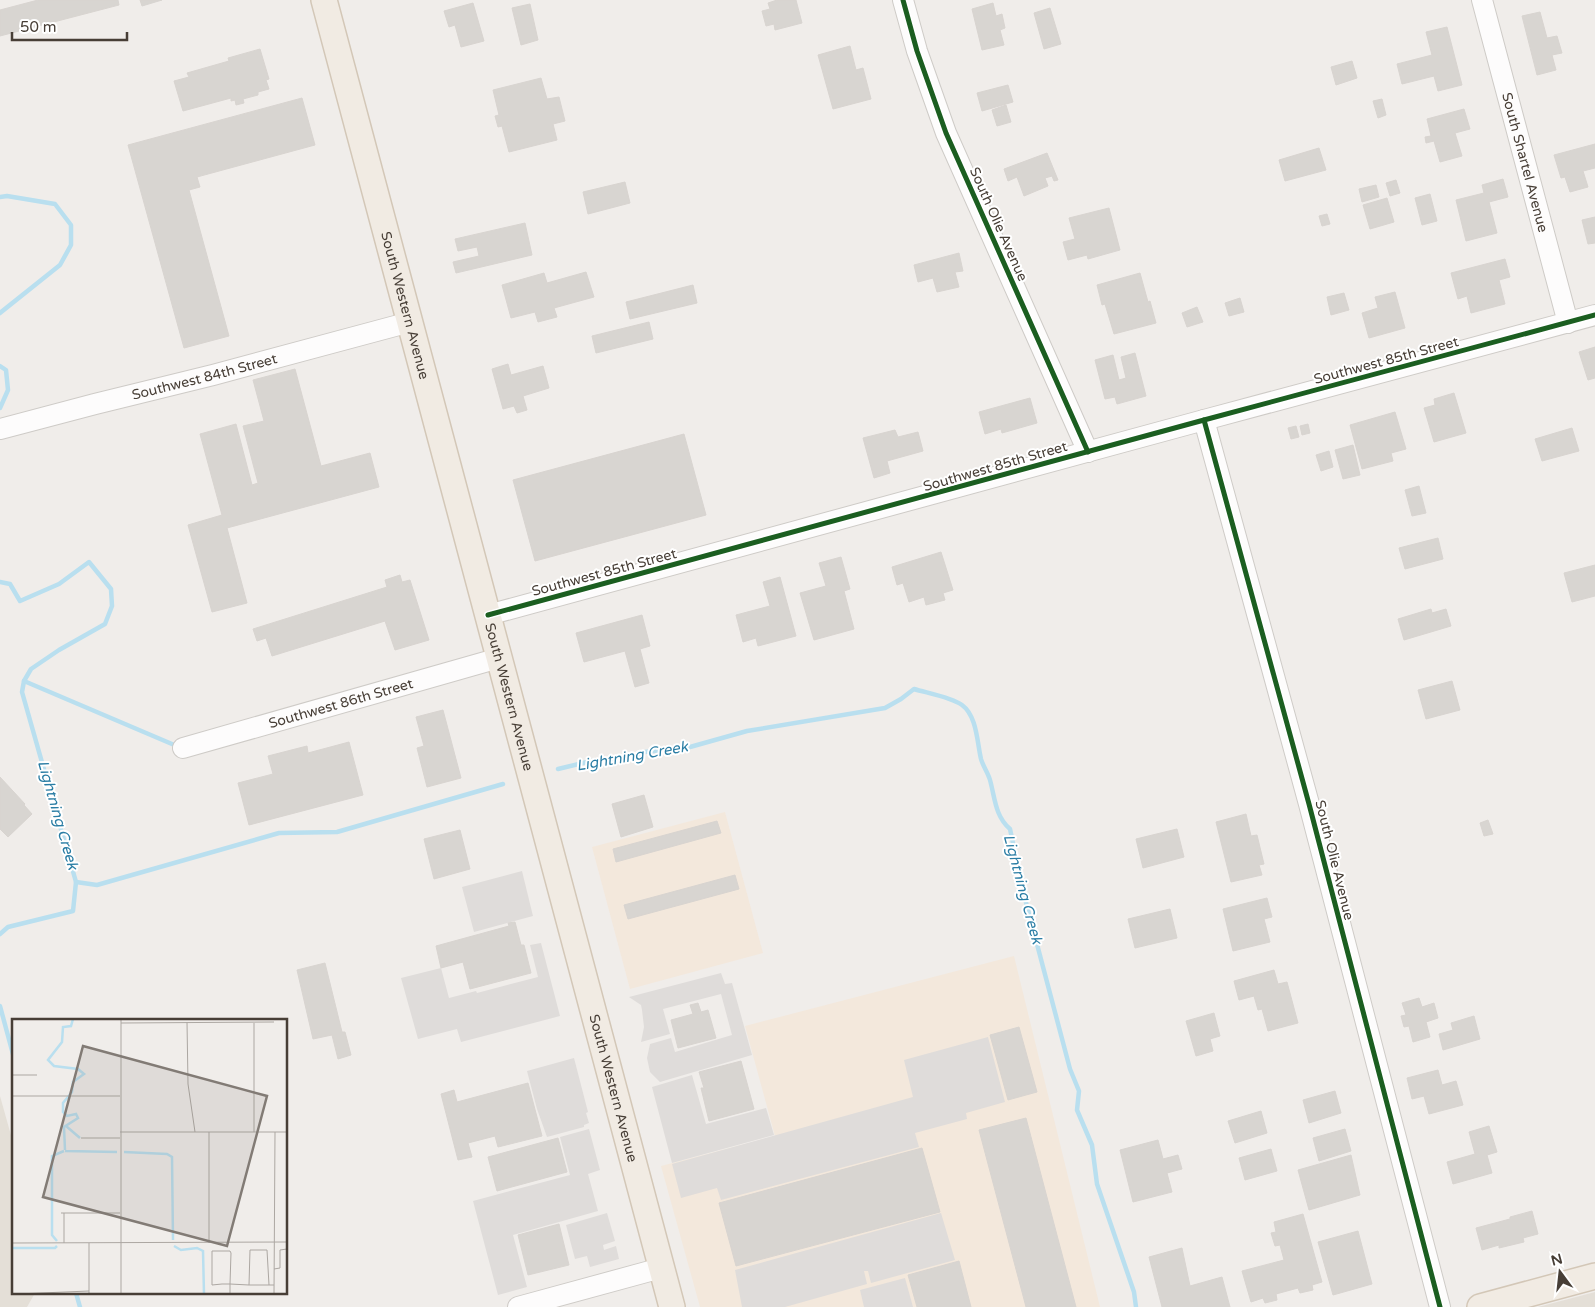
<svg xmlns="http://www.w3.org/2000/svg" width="1595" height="1307" viewBox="0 0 1595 1307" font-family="'Varela Round',sans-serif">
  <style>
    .residential { fill: #e4dfd7 }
    .commercial { fill: #f3e8dc }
    .parking { fill: #dfdcda }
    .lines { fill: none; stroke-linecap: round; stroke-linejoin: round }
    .stream { stroke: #b9dfef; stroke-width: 4.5 }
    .building { fill: #d8d5d1; stroke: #d8d4d0 }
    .minor-casing { stroke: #cecbc7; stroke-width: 22 }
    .major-casing { stroke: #d3c7b7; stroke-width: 28 }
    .minor { stroke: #fdfcfc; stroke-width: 20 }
    .major { stroke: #f1ebe3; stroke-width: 25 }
    .cycleway-casing { stroke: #fff; stroke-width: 8 }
    .cycleway { stroke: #1b5e20; stroke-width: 5 }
    .labels { text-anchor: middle; stroke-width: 4; stroke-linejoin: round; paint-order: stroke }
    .street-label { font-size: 14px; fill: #473e36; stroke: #fff }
    .water-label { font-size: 15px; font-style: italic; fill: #2a7da4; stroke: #fff }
    .inset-river { fill: none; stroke: #b9dfef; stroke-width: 2.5 }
    .inset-road { fill: none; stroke: #aca7a2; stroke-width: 1 }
    .view { fill: #827b75; fill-opacity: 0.15; stroke: #827b75; stroke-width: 2.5 }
    .inset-edge { fill: none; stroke: #473e36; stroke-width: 2.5 }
  </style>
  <rect width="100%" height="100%" fill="#f0edea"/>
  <!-- residential -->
  <g class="residential">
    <polygon points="0,1096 14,1146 14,1293 35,1293 27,1307 0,1307"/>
    <polygon points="1595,1292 1595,1307 1538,1307"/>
  </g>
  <!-- commercial -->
  <g class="commercial">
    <polygon points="725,812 763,953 630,989 592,847"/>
    <polygon points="1014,956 1100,1307 700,1307 661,1166 775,1136 745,1026"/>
  </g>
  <!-- parking -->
  <g class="parking">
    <polygon points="522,871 533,916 474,932 462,887"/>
    <polygon points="541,943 560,1016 461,1042 457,1029 418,1039 401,978 441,968 449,998 476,991 477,993 538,977 530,945"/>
    <polygon points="721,973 725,984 732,983 752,1055 660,1082 650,1072 647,1058 650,1044 671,1038 675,1052 732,1035 721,994 663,1009 670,1034 641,1042 644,1027 642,1010 641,1005 629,997"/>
    <polygon points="988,1037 1005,1102 966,1113 967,1119 915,1133 919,1147 721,1200 717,1188 681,1198 672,1164 913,1097 904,1060"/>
    <polygon points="574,1058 588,1112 586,1113 589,1123 584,1125 584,1127 547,1137 537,1109 527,1071"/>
    <polygon points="692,1075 706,1124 766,1108 774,1135 672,1163 652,1087"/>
    <polygon points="589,1129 600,1170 588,1174 598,1211 513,1235 527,1287 498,1295 473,1201 570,1175 560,1137"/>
    <polygon points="607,1213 615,1241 603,1245 604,1250 616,1246 619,1259 590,1267 587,1256 575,1259 566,1225"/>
    <polygon points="941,1213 955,1260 871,1283 868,1271 864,1271 867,1284 785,1307 742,1307 735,1270"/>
    <polygon points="905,1278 913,1307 864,1307 860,1290"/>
  </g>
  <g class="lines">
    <!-- stream -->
    <g class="stream">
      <polyline points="0,197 7,196 55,204 71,225 71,245 60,265 0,313"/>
      <polyline points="0,366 6,370 8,390 0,408"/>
      <polyline points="0,582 10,584 20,601 59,584 89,562 111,589 112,606 105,624 59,650 31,669 24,681 22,692 76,882 73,911 8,927 0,934"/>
      <polyline points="24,681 179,747"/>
      <path d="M558,769L591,761L625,760L645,752L690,747L747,731L885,708L901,699L914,689C927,693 951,697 962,705C977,716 977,742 981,759C983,766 988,773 990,780C995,798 995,816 1010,829L1024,895L1070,1069L1079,1091L1077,1110L1092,1145L1097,1184L1134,1292L1136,1307"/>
      <polyline points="76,882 97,885 279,833 337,832 503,784"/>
      <polyline points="0,1006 14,1058"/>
      <polyline points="76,1293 80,1307"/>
    </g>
  </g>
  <!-- building -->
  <g class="building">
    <polygon points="38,0 118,0 119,5 0,36 0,10"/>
    <polygon points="140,0 162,0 142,6"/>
    <polygon points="777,0 796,0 802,23 775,30 774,24 766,26 762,11 770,9 768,3"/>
    <polygon points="473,3 484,41 461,47 455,25 449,27 444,11"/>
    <polygon points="993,3 996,16 1002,14 1005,28 1000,30 1004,45 982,50 972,9"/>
    <polygon points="530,4 538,40 521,45 512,8"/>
    <polygon points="1050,8 1061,44 1044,49 1034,13"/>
    <polygon points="1540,12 1547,38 1557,36 1562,53 1552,55 1556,70 1537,75 1522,16"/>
    <polygon points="1447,27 1462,85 1438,91 1434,76 1402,84 1397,64 1432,55 1426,32"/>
    <polygon points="850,46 856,70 863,68 871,99 833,109 818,55"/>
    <polygon points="260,49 269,79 266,80 269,89 258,92 258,95 243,99 244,103 236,105 235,100 231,101 231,98 183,111 174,81 189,77 187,73 229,61 228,58"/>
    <polygon points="1352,61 1357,78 1336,85 1331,67"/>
    <polygon points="541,78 547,99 559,97 565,121 553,124 557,140 509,152 502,126 498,127 495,116 499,115 493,90"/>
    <polygon points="1008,85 1013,102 982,111 977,93"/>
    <polygon points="302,98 315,145 197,177 200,187 189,190 229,336 184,348 128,145"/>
    <polygon points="1382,99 1386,115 1378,118 1373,101"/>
    <polygon points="1006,105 1011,122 997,126 992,110"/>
    <polygon points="1464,109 1470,129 1455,133 1462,156 1440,162 1434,141 1426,143 1425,137 1431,136 1427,119"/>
    <polygon points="1595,144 1595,168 1583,171 1588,187 1570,192 1565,177 1561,178 1554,155"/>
    <polygon points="1319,148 1326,170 1285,181 1279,160"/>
    <polygon points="1047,153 1058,180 1054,181 1052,176 1045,178 1048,186 1024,196 1017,177 1008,181 1004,169"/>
    <polygon points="1503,179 1508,197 1489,202 1497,233 1466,241 1456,200 1484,193 1482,185"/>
    <polygon points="1396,180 1400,193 1390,196 1386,183"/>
    <polygon points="625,182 630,203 588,214 583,192"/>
    <polygon points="1376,185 1379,197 1362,202 1359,189"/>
    <polygon points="1430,194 1437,221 1422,225 1415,198"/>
    <polygon points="1387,198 1394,222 1370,229 1363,205"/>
    <polygon points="1109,208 1120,250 1088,259 1087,255 1068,260 1063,242 1075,239 1069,218"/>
    <polygon points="1327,214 1330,224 1322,226 1319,216"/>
    <polygon points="1595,217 1595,243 1588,244 1582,220"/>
    <polygon points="525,223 532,255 456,273 453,262 479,256 477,247 458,251 455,239"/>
    <polygon points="959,253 963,271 955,272 959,287 937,292 933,278 918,282 914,265"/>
    <polygon points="1505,259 1510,277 1499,280 1505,304 1471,313 1467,296 1458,299 1451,273"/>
    <polygon points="586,272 594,297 554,308 557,317 538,322 535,312 511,318 502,285 544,273 547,283"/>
    <polygon points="1140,273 1148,302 1150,301 1156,323 1114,334 1105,304 1102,305 1097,285"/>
    <polygon points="693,285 697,303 630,319 626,302"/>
    <polygon points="1395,292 1405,328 1369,338 1362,313 1378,308 1375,297"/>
    <polygon points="1344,293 1349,310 1331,315 1327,297"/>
    <polygon points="1240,298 1244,312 1229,316 1225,303"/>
    <polygon points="1197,307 1203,322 1187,327 1182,313"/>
    <polygon points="649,322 653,339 596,353 592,336"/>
    <polygon points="1595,347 1595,378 1588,380 1579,352"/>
    <polygon points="1135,353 1146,396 1117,404 1115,397 1105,399 1095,360 1113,355 1119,380 1126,378 1121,357"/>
    <polygon points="508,364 511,375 543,366 549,388 523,396 527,410 517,413 514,406 503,409 492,369"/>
    <polygon points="295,369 321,466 370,453 379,487 227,528 247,603 212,612 188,525 222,515 200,434 236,424 252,485 258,483 243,426 264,421 253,380"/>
    <polygon points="1454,393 1466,433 1434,442 1424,408 1435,405 1434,399"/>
    <polygon points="1030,398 1037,423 1002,433 1001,429 985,434 979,412"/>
    <polygon points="1395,412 1406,449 1391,453 1393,461 1362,469 1350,425"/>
    <polygon points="1308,424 1310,433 1302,435 1300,426"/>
    <polygon points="1296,426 1299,437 1291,439 1288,428"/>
    <polygon points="1572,428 1579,451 1542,461 1535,439"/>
    <polygon points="895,430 898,437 918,432 923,451 887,461 890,473 874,478 863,438"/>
    <polygon points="684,434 706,515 535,561 513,480"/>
    <polygon points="1353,445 1360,475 1343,479 1335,450"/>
    <polygon points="1329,451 1333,467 1321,471 1316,455"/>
    <polygon points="1419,486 1426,513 1412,516 1405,490"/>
    <polygon points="1438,538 1443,559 1405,569 1399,548"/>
    <polygon points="941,552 953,590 943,593 945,600 926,605 924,597 909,602 903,583 897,585 892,567"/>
    <polygon points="841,557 850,589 844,591 854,629 814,640 800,593 826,586 819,563"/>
    <polygon points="1595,565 1595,596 1572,602 1564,573"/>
    <polygon points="400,575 402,582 410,580 429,640 395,650 385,621 272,656 266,638 257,641 253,629 387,587 385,580"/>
    <polygon points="780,577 796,636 758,646 756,638 743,642 736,615 770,606 763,582"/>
    <polygon points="1431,609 1432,613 1446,609 1451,626 1404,640 1398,619"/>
    <polygon points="642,615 650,646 640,649 649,683 635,687 625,651 584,662 576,633"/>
    <polygon points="1452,681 1460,710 1426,719 1418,690"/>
    <polygon points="443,710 461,778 427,787 417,748 424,746 416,717"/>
    <polygon points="349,742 363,795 249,825 238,783 273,774 268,756 307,746 308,753"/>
    <polygon points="0,777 25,804 24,805 32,814 8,837 0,829"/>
    <polygon points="644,795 653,827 621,837 612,804"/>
    <polygon points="1246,814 1251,836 1257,835 1264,864 1259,865 1262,875 1231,882 1216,822"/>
    <polygon points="1488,820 1493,834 1484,836 1480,823"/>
    <polygon points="717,821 721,833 616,862 613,849"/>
    <polygon points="1177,829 1184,857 1143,868 1136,839"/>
    <polygon points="460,830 470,869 434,879 424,839"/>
    <polygon points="735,875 739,889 628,919 624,905"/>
    <polygon points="1267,898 1272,917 1264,919 1270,942 1233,951 1223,909"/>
    <polygon points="1170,909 1177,938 1135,948 1128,919"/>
    <polygon points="515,922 521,945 524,945 531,973 470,989 463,962 441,968 436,946 509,926 508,923"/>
    <polygon points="325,963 342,1032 345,1032 351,1055 338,1059 332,1035 313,1039 297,970"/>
    <polygon points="1274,970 1278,984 1287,982 1298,1023 1268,1031 1262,1009 1258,1010 1254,996 1239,1000 1234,981"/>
    <polygon points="1419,998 1422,1007 1434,1003 1438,1018 1426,1022 1430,1037 1413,1042 1409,1026 1404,1027 1401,1016 1406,1015 1402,1003"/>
    <polygon points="698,1003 701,1012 708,1010 716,1038 678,1048 671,1020 693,1014 690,1005"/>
    <polygon points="1214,1013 1220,1036 1210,1039 1213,1051 1196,1056 1186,1021"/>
    <polygon points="1474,1016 1480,1039 1443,1050 1439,1034 1453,1030 1451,1023"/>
    <polygon points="1019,1027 1037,1092 1008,1100 990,1035"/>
    <polygon points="741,1061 754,1109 709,1121 701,1088 704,1088 699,1072"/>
    <polygon points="1438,1070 1442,1085 1456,1081 1463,1105 1429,1114 1424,1096 1412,1099 1407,1078"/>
    <polygon points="528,1083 542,1136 498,1147 495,1136 468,1143 472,1157 458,1160 441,1094 454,1090 457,1102"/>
    <polygon points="1335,1091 1341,1113 1309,1123 1303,1100"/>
    <polygon points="1261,1111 1267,1133 1235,1143 1228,1121"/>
    <polygon points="1026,1118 1076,1307 1026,1307 979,1130"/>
    <polygon points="1489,1126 1497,1152 1487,1155 1492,1173 1453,1184 1447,1162 1475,1154 1469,1132"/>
    <polygon points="1345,1129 1351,1151 1319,1161 1313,1138"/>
    <polygon points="558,1138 567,1172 497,1191 488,1157"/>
    <polygon points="1158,1140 1163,1159 1178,1155 1182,1169 1167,1173 1172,1192 1133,1202 1120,1150"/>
    <polygon points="922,1148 940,1212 736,1266 719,1203"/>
    <polygon points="1271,1149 1277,1171 1245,1180 1239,1158"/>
    <polygon points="1351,1155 1360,1195 1309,1210 1298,1170"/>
    <polygon points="1532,1211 1538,1234 1523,1238 1524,1242 1499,1248 1499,1245 1482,1250 1476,1228 1510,1219 1510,1217"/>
    <polygon points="1303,1214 1322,1282 1312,1285 1313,1290 1300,1293 1298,1288 1276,1294 1277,1300 1265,1303 1263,1298 1251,1302 1242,1271 1284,1260 1280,1245 1275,1246 1271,1233 1276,1232 1274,1222"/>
    <polygon points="559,1224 569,1265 528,1275 518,1235"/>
    <polygon points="1358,1231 1372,1284 1333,1295 1318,1242"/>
    <polygon points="1182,1248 1190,1286 1222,1277 1230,1307 1162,1307 1149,1257"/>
    <polygon points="959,1261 971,1307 917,1307 908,1275"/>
  </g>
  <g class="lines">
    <defs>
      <g id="minor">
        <polyline points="903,0 917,51 946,133 1088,452"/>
        <path id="s1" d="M1482,0L1568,323"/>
        <polyline points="1204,420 1309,804 1440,1307"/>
        <path id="s2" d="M0,429L95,404L213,375L410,322"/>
        <polyline points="488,615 1204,420 1595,315"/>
        <path id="s3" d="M183,748L499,658"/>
        <polyline points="518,1307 661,1268"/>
      </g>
      <g id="major">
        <path id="s4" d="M324,0L672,1307"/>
        <polyline points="1480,1307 1595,1276"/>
      </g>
    </defs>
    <!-- minor casing -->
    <use href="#minor" class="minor-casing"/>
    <!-- major casing -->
    <use href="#major" class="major-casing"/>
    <!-- minor -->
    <use href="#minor" class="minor"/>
    <!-- major -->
    <use href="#major" class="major"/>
    <defs>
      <g id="cycleway">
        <polyline points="903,0 917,51 946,133 1088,452"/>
        <polyline points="1204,420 1309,804 1440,1307"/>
        <polyline points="488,615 1204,420 1595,315"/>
      </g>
    </defs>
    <!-- cycleway casing -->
    <use href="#cycleway" class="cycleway-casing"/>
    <!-- cycleway -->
    <use href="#cycleway" class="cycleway"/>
  </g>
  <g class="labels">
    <!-- street labels -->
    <g class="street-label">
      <text dy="5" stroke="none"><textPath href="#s1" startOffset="168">South Shartel Avenue</textPath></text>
      <text transform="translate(999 224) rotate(66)" y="5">South Olie Avenue</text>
      <text dy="5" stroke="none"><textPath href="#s4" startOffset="316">South Western Avenue</textPath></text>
      <text transform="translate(1386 360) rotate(-15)" y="5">Southwest 85th Street</text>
      <text dy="5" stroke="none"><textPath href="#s2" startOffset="211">Southwest 84th Street</textPath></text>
      <text transform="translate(995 466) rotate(-16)" y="5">Southwest 85th Street</text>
      <text transform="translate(604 572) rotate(-15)" y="5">Southwest 85th Street</text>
      <text dy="5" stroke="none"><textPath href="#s4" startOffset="721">South Western Avenue</textPath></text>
      <text dy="5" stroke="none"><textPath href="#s3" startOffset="164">Southwest 86th Street</textPath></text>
      <text transform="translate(1335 860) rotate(76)" y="5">South Olie Avenue</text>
      <text dy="5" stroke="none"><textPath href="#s4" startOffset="1126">South Western Avenue</textPath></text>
    </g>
    <!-- water labels -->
    <g class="water-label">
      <text transform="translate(632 756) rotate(-10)" y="5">Lightning Creek</text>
      <text transform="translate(58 815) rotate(74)" y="5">Lightning Creek</text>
      <text transform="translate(1023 889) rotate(75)" y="5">Lightning Creek</text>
    </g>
  </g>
  <!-- overview -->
  <g transform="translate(12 1019)">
    <rect width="275" height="275" fill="#f0edea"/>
    <path class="inset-river" d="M54,107L68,119M53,131L52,108L66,99L64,95L55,97L51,93V84L60,73L61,63L72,55L66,50L42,47L36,41L50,23L51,8L59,7L61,0M53,132L105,133M112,133L155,135L160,138L161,221M45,222L40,216V137L52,132M162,227L169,231L185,229L191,232L192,275M0,229H43L45,227"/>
    <path class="inset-road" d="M109,0V275M175,3L176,65L183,113M109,4L262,3M0,56H25M0,77H108M108,113H275M242,113V4M69,119H108M49,194H108M52,194V224M0,224L275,223M77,224V275M197,224V113M262,250L268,249V231L275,230M237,266L238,231H255L257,266M5,275L77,272M218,275V265L219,234L218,232H200V266L210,265H218L237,266H262M262,275L263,113"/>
    <path class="view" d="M71,27L255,77L215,227L31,178Z"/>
    <rect width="275" height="275" class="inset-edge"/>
  </g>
  <!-- north arrow -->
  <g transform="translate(1560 1272) rotate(345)" stroke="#ffffff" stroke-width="4" paint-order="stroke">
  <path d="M0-4L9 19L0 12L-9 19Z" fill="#473e36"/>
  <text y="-8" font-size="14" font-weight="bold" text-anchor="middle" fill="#473e36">N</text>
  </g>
  <!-- scale -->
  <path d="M12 32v8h115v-8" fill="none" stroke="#473e36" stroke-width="2.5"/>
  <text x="20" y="32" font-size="15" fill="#473e36" stroke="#ffffff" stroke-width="4" paint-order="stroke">50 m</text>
</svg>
